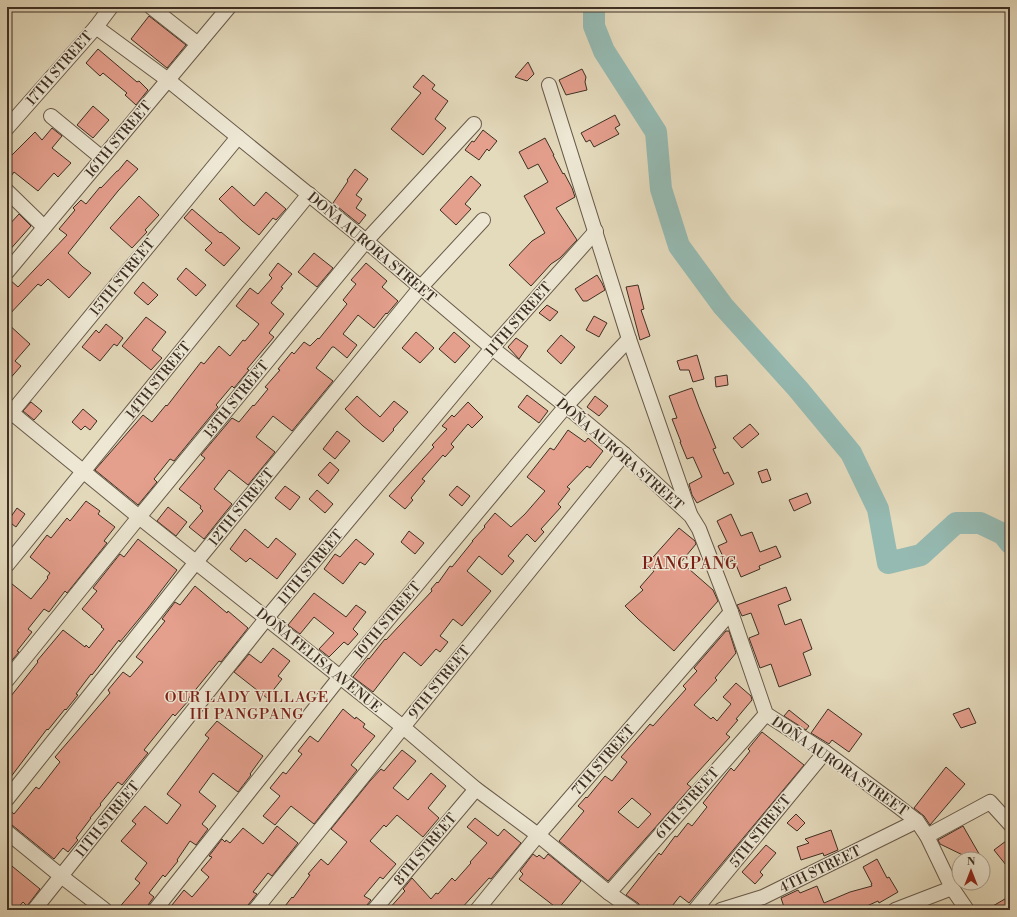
<svg xmlns="http://www.w3.org/2000/svg" width="1017" height="917" viewBox="0 0 1017 917" font-family="'Libre Bodoni',serif">
  <style>
    .lines { fill: none; stroke-linecap: round; stroke-linejoin: round }
    .river { stroke: #95bab2; stroke-width: 22 }
    .building { fill: #e49f8d; stroke: #3e2f24; fill-rule: evenodd }
    .minor-casing { stroke: #685a4a; stroke-width: 16 }
    .minor { stroke: #ede7d3; stroke-width: 14 }
    .labels { text-anchor: middle; stroke-width: 3; stroke-linejoin: round; paint-order: stroke }
    .street-label { font-size: 14px; fill: #3e2f24; stroke: #ede7d3 }
    .neighbourhood-label { font-size: 15px; letter-spacing: 1px; fill: #7a1f14; stroke: #ede7d3 }
    .quarter-label { font-size: 16px; letter-spacing: 1px; fill: #7a1f14; stroke: #ede7d3 }
  </style>
  <rect width="100%" height="100%" fill="#e4dabc"/>
  <filter id="stains"><feTurbulence type="fractalNoise" baseFrequency=".005" numOctaves="4"/><feColorMatrix values="0 0 0 0 .2 0 0 0 0 .09 0 0 0 0 .02 0 0 0 .5 -.17"/></filter>
  <radialGradient id="worn" r=".72"><stop offset=".6" stop-color="#630" stop-opacity="0"/><stop offset="1" stop-color="#630" stop-opacity=".3"/></radialGradient>
  <g class="lines">
    <!-- river -->
    <polyline class="river" points="594,7 594,26 604,51 656,132 661,189 679,246 723,306 798,389 851,453 878,509 888,563 921,555 956,523 980,523 1003,534 1010,543"/>
  </g>
  <!-- building -->
  <g class="building">
    <polygon points="149,16 186,45 167,68 131,39"/>
    <polygon points="98,49 137,82 139,81 148,90 136,105 125,95 127,93 103,73 100,76 86,63"/>
    <polygon points="528,62 534,74 527,81 515,77"/>
    <polygon points="582,69 586,77 585,82 587,90 566,95 559,80"/>
    <polygon points="423,75 435,85 432,89 448,101 435,119 446,128 423,155 391,129 421,93 413,87"/>
    <polygon points="93,106 109,120 93,138 77,125"/>
    <polygon points="615,115 620,125 615,128 619,134 594,147 590,140 586,142 581,133"/>
    <polygon points="52,128 62,136 52,148 71,163 58,177 54,173 38,191 14,172 7,182 7,160 35,132 42,140"/>
    <polygon points="483,130 497,141 489,151 487,149 479,160 465,150 472,141 474,142"/>
    <polygon points="545,138 554,155 553,155 563,174 564,173 572,188 575,197 556,208 577,240 560,258 551,264 531,286 509,265 532,241 545,233 524,196 548,182 538,164 528,169 519,152"/>
    <polygon points="127,160 138,169 118,191 68,253 83,267 91,273 69,298 48,279 41,286 38,284 7,317 7,280 10,280 18,287 67,235 59,229 75,210 73,208 81,200 86,204 100,187 101,188 117,171 118,171"/>
    <polygon points="355,169 368,179 356,195 362,199 356,208 366,215 359,224 333,203 348,181 347,180"/>
    <polygon points="471,176 481,185 465,204 471,209 456,225 440,210"/>
    <polygon points="232,186 254,206 266,192 286,209 276,220 273,218 259,235 242,221 219,199"/>
    <polygon points="139,196 159,215 145,230 147,232 132,248 110,228"/>
    <polygon points="192,209 220,233 221,232 240,248 224,266 205,250 212,243 184,218"/>
    <polygon points="19,214 31,226 7,253 7,227"/>
    <polygon points="314,253 333,268 317,287 298,272"/>
    <polygon points="278,263 292,274 281,287 283,288 271,303 284,314 269,333 274,337 247,369 249,370 234,388 232,386 216,405 218,407 174,461 170,459 154,479 157,482 138,505 95,470 143,415 152,422 166,405 167,406 201,362 204,364 219,346 230,356 243,340 245,341 259,324 236,306 250,288 258,294 272,278 269,275"/>
    <polygon points="366,263 387,281 382,287 398,301 387,314 386,313 374,328 358,315 343,334 357,345 347,358 334,347 332,347 316,368 333,381 292,431 273,416 256,437 275,452 248,485 229,470 214,489 232,504 204,539 189,527 203,511 200,508 201,506 179,489 205,458 201,455 232,418 239,422 253,405 254,406 268,389 265,387 280,370 278,369 292,352 294,354 304,342 310,346 318,338 319,339 347,304 343,300 356,284 351,280"/>
    <polygon points="186,268 206,285 196,296 177,279"/>
    <polygon points="597,275 602,283 605,290 587,301 583,301 575,289"/>
    <polygon points="143,282 158,295 148,305 134,293"/>
    <polygon points="638,285 644,309 641,310 650,336 640,340 626,287"/>
    <polygon points="547,305 558,312 550,321 539,313"/>
    <polygon points="594,316 607,323 599,337 586,330"/>
    <polygon points="146,317 166,332 152,350 162,358 151,370 122,346"/>
    <polygon points="7,323 30,344 15,361 21,366 7,382"/>
    <polygon points="106,324 123,338 117,346 114,344 100,361 82,347 96,330 99,333"/>
    <polygon points="416,332 434,348 420,363 402,348"/>
    <polygon points="454,332 470,346 455,363 439,349"/>
    <polygon points="561,335 575,347 561,364 547,351"/>
    <polygon points="516,338 528,346 519,359 508,347"/>
    <polygon points="697,355 704,379 693,382 689,370 680,370 677,361"/>
    <polygon points="727,375 728,385 716,387 715,377"/>
    <polygon points="692,388 699,407 716,448 713,449 724,474 728,472 734,484 697,503 692,495 689,484 702,477 693,457 687,459 680,442 681,442 672,419 677,418 669,396"/>
    <polygon points="527,395 548,411 539,423 518,407"/>
    <polygon points="357,396 380,417 394,401 408,412 393,429 394,430 383,442 363,426 345,409"/>
    <polygon points="595,396 608,406 599,416 587,407"/>
    <polygon points="31,402 42,411 34,420 23,411"/>
    <polygon points="468,402 483,417 472,428 468,424 451,444 454,447 445,457 443,455 422,479 425,481 411,498 413,500 405,509 389,496 434,447 432,445 447,429 442,426 452,415 454,417"/>
    <polygon points="83,409 97,421 90,430 85,426 81,430 72,422"/>
    <polygon points="750,424 759,434 742,448 733,438"/>
    <polygon points="568,430 585,442 588,438 603,451 590,468 587,466 567,487 570,489 558,504 561,507 541,529 544,532 535,542 527,534 508,556 514,561 502,575 479,556 467,571 491,591 462,626 453,619 440,636 448,642 440,652 436,649 421,666 404,652 373,692 353,677 368,658 369,659 385,639 386,640 400,625 432,591 431,589 437,582 438,583 450,566 452,567 473,541 472,541 485,527 484,526 495,513 511,527 525,514 545,491 527,477 550,448 554,450"/>
    <polygon points="337,431 350,441 335,459 323,449"/>
    <polygon points="330,462 339,470 328,484 318,475"/>
    <polygon points="767,469 771,480 762,483 758,472"/>
    <polygon points="285,486 300,497 290,510 275,498"/>
    <polygon points="457,486 470,496 462,506 449,495"/>
    <polygon points="317,490 333,504 325,513 309,499"/>
    <polygon points="807,493 811,503 794,511 789,500"/>
    <polygon points="86,501 100,511 98,514 115,527 104,541 107,543 67,593 65,591 49,612 44,609 28,629 32,632 17,651 19,652 7,666 7,580 31,599 48,578 47,577 50,573 30,557 47,535 51,538 67,518 70,521"/>
    <polygon points="168,507 187,522 176,536 157,521"/>
    <polygon points="17,508 25,514 16,527 8,521"/>
    <polygon points="731,514 741,536 752,532 760,552 776,546 781,557 759,566 760,569 741,577 734,560 726,563 718,546 727,542 717,521"/>
    <polygon points="679,528 695,541 696,544 681,562 713,590 718,601 674,651 638,619 625,606 643,590 640,587 654,571 646,565"/>
    <polygon points="245,529 268,548 276,538 296,554 277,579 250,558 246,562 230,549"/>
    <polygon points="409,531 424,543 415,554 401,542"/>
    <polygon points="138,539 177,570 148,608 120,642 119,640 92,675 91,674 76,694 78,695 66,710 65,709 48,730 47,729 7,782 7,701 38,662 37,661 63,630 85,647 86,645 89,648 104,629 101,627 102,626 82,609 97,591 93,588 120,554 124,557"/>
    <polygon points="356,539 374,554 365,565 360,562 343,584 324,569 335,554 340,557"/>
    <polygon points="195,586 227,613 228,611 248,628 221,662 219,661 201,683 188,699 189,700 175,716 173,714 144,750 148,753 122,785 118,782 100,804 101,805 90,818 91,818 76,838 78,840 68,852 63,848 54,859 12,825 7,824 7,808 14,814 36,787 39,789 60,762 55,757 110,693 108,690 123,672 130,677 143,662 136,657 165,621 162,619 175,602 180,605"/>
    <polygon points="786,587 791,600 778,605 785,625 801,619 812,649 803,653 811,675 779,687 771,664 760,668 749,638 759,634 751,613 742,616 737,605"/>
    <polygon points="314,593 346,617 356,605 366,612 353,629 358,634 348,645 344,642 329,657 319,649 334,633 314,617 300,634 288,625"/>
    <path d="M726,631H729L736,653L715,678L717,680L694,705L711,719L713,717L717,721L731,704L723,697L736,683L751,696L752,700L736,719L738,720L726,734L730,737L687,784L691,787L608,881L559,841L584,811L578,806L586,797L587,798L605,776L612,781L627,762L621,757L650,724L653,726L686,689L683,686L697,671L694,668ZM632,798L651,814L638,828L618,812Z"/>
    <polygon points="273,648 290,661 278,676 282,679 267,698 234,672 249,654 261,663"/>
    <polygon points="969,708 976,723 961,728 953,714"/>
    <polygon points="343,709 355,719 356,717 365,724 363,727 375,736 351,765 357,770 314,824 291,806 275,825 263,816 280,796 270,788 283,772 286,774 302,754 298,751 310,736 318,742"/>
    <polygon points="828,709 862,734 849,752 832,740 829,744 811,733"/>
    <polygon points="789,710 809,726 806,730 784,716"/>
    <polygon points="217,721 263,756 250,774 251,775 238,792 213,773 199,792 216,806 202,824 208,829 196,845 190,841 177,860 178,861 165,877 163,875 149,893 154,897 148,905 147,910 117,910 140,883 135,879 147,863 121,841 136,824 132,821 145,806 167,824 181,805 167,794 209,738 205,735"/>
    <polygon points="762,732 804,765 689,903 680,896 669,910 654,910 647,905 643,910 638,903 626,895 659,853 661,855 675,836 677,837 688,823 692,826 707,807 703,803 731,768 734,771 750,751 748,749"/>
    <polygon points="402,750 416,761 393,788 408,800 431,773 446,786 428,808 439,818 423,837 397,815 386,827 384,825 370,841 396,864 383,879 380,877 364,896 371,900 367,905 366,910 282,910 292,897 293,898 310,875 308,874 321,859 328,865 347,842 331,829 370,781 381,769 384,771"/>
    <polygon points="946,767 965,784 930,825 924,816 914,808"/>
    <polygon points="796,814 805,823 797,831 787,823"/>
    <polygon points="475,818 498,836 504,829 521,843 491,879 489,878 460,910 388,910 405,891 403,889 412,878 431,899 436,893 438,894 452,878 455,881 471,863 470,862 487,843 467,827"/>
    <polygon points="277,826 298,843 272,876 268,873 253,892 257,894 248,905 247,910 168,910 184,890 192,897 209,877 201,870 212,857 209,856 222,839 225,842 226,840 230,843 243,828 263,844"/>
    <polygon points="963,826 982,859 971,859 940,844 938,840"/>
    <polygon points="831,830 838,850 824,856 823,853 801,860 797,847 809,843 805,839"/>
    <polygon points="1010,838 1010,870 994,850"/>
    <polygon points="766,845 776,853 760,872 763,875 755,884 742,872"/>
    <polygon points="533,854 537,857 539,855 544,859 548,854 581,881 558,909 519,879 523,874 520,871"/>
    <polygon points="877,859 887,878 889,877 898,892 879,903 878,901 858,910 807,910 812,907 812,906 803,910 785,910 781,898 798,890 800,893 817,886 824,903 850,892 872,886 871,884 872,884 863,867"/>
    <polygon points="7,862 40,889 27,906 23,902 16,910 7,910"/>
    <polygon points="1010,896 1010,910 986,910"/>
  </g>
  <g class="lines">
    <defs>
      <g id="minor">
        <polyline points="151,7 198,44"/>
        <polyline points="96,27 168,80 366,241 492,348 566,406 624,454 691,516 699,529 731,612 766,714 825,752 891,801 917,821 927,836 952,888 967,910"/>
        <polyline points="549,85 629,339 690,514"/>
        <polyline points="51,116 102,158"/>
        <polyline points="7,128 96,27 111,7"/>
        <polyline points="7,191 44,227"/>
        <polyline points="7,272 229,7"/>
        <polyline points="7,409 139,517 403,727 476,789 538,835 609,893 633,910"/>
        <polyline points="7,418 238,137"/>
        <polyline points="7,565 309,194"/>
        <polyline points="7,680 139,517 366,241 474,124"/>
        <polyline points="7,799 196,562 420,288 483,220"/>
        <polyline points="7,832 61,876 105,910"/>
        <polyline points="927,836 990,802 1010,824"/>
        <polyline points="609,893 766,714"/>
        <polyline points="34,910 266,619 492,348 596,231"/>
        <polyline points="155,910 340,677 566,406 629,339"/>
        <polyline points="255,910 624,454"/>
        <polyline points="374,910 476,789"/>
        <polyline points="477,910 538,835 731,612"/>
        <polyline points="695,910 825,752"/>
        <polyline points="721,910 763,897 917,821"/>
        <polyline points="895,910 952,888"/>
      </g>
    </defs>
    <!-- minor casing -->
    <use href="#minor" class="minor-casing"/>
    <!-- minor -->
    <use href="#minor" class="minor"/>
  </g>
  <g class="labels">
    <!-- street labels -->
    <g class="street-label">
      <text transform="translate(59 68) rotate(-49)" y="5">17TH STREET</text>
      <text transform="translate(118 139) rotate(-50)" y="5">16TH STREET</text>
      <text transform="translate(372 247) rotate(40)" y="5">DOÑA AURORA STREET</text>
      <text transform="translate(122 277) rotate(-51)" y="5">15TH STREET</text>
      <text transform="translate(518 319) rotate(-49)" y="5">11TH STREET</text>
      <text transform="translate(158 380) rotate(-51)" y="5">14TH STREET</text>
      <text transform="translate(236 399) rotate(-51)" y="5">13TH STREET</text>
      <text transform="translate(620 454) rotate(41)" y="5">DOÑA AURORA STREET</text>
      <text transform="translate(241 507) rotate(-51)" y="5">12TH STREET</text>
      <text transform="translate(310 567) rotate(-50)" y="5">11TH STREET</text>
      <text transform="translate(387 620) rotate(-50)" y="5">10TH STREET</text>
      <text transform="translate(319 660) rotate(39)" y="5">DOÑA FELISA AVENUE</text>
      <text transform="translate(439 682) rotate(-51)" y="5">9TH STREET</text>
      <text transform="translate(603 760) rotate(-49)" y="5">7TH STREET</text>
      <text transform="translate(840 766) rotate(35)" y="5">DOÑA AURORA STREET</text>
      <text transform="translate(687 803) rotate(-49)" y="5">6TH STREET</text>
      <text transform="translate(107 819) rotate(-51)" y="5">11TH STREET</text>
      <text transform="translate(760 831) rotate(-51)" y="5">5TH STREET</text>
      <text transform="translate(425 849) rotate(-50)" y="5">8TH STREET</text>
      <text transform="translate(820 869) rotate(-26)" y="5">4TH STREET</text>
    </g>
    <!-- neighbourhood labels -->
    <g class="neighbourhood-label">
      <text x="247" y="702">OUR LADY VILLAGE<tspan x="247" dy="17">III PANGPANG</tspan></text>
    </g>
    <!-- quarter labels -->
    <g class="quarter-label">
      <text x="690" y="569">PANGPANG</text>
    </g>
  </g>
  <!-- margin -->
  <rect width="1017" height="917" fill="none" stroke="#e4dabc" stroke-width="24"/>
  <rect x="8" y="8" width="1001" height="901" fill="none" stroke="#3e2f24" stroke-width="2"/>
  <rect x="12" y="12" width="993" height="893" fill="none" stroke="#3e2f24"/>
  <!-- north arrow -->
  <g transform="translate(971 871)"><circle r="19" fill="#ede7d3" stroke="#a79d8d"/>
  <path d="M0-3L7 15L0 10L-7 15Z" fill="#8f2418"/>
  <text y="-6" font-size="11" font-weight="bold" text-anchor="middle" fill="#3e2f24">N</text>
  </g>
  <rect width="100%" height="100%" filter="url(#stains)"/>
  <rect width="100%" height="100%" fill="url(#worn)"/>
</svg>
